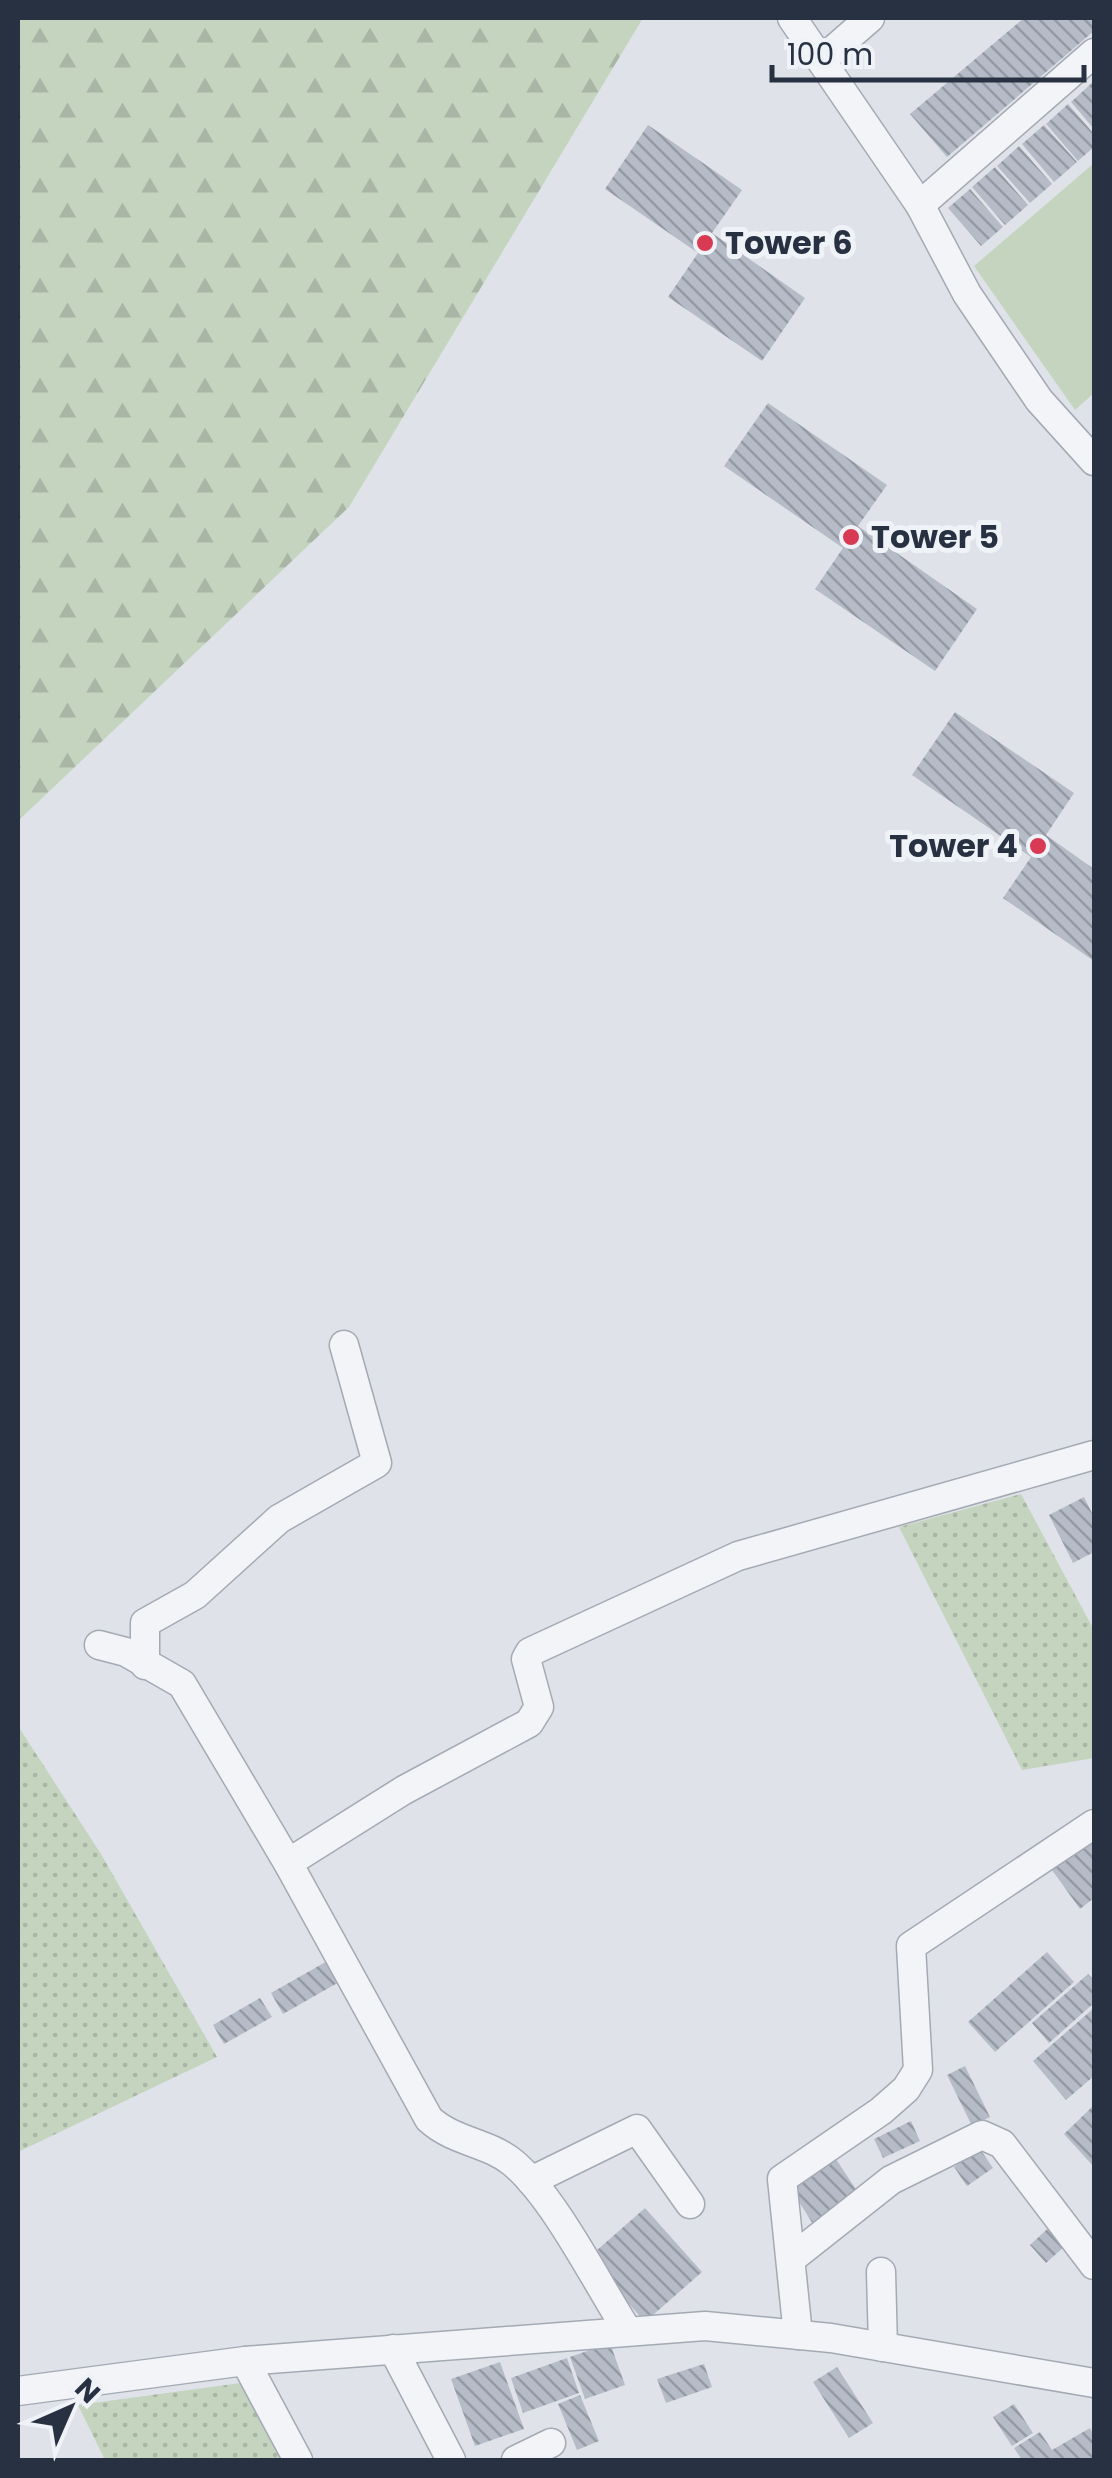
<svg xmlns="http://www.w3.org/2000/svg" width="1112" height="2478" viewBox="0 0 1112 2478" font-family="Poppins,sans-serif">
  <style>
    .grass { fill: url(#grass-dots) }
    .forest { fill: url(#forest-firs) }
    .park { fill: #c5d4bf }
    .building { fill: url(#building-back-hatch) }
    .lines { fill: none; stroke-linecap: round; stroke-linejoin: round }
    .minor-casing { stroke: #a4aab4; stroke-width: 31 }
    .minor { stroke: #f2f4f7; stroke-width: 28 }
    .poi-dot { fill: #d83a53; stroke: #eff2f7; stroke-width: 4 }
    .labels { text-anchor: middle; stroke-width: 10; stroke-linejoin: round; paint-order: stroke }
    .poi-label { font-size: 32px; font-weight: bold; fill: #273142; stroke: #eff2f7; text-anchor: start }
  </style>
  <defs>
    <pattern id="grass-dots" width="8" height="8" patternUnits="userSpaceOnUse" patternTransform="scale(2.5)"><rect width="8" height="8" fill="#c5d4bf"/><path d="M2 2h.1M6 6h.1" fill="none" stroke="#a9b6a5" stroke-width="1.8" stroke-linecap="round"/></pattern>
    <pattern id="forest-firs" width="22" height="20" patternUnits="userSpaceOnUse" patternTransform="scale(2.5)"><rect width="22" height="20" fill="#c5d4bf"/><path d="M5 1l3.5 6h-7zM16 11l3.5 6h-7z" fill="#a9b6a5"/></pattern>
    <pattern id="building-back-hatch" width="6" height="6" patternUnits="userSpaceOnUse" patternTransform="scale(2.5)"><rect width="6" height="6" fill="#b6bcc7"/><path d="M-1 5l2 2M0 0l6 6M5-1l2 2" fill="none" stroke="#9499a3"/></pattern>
  </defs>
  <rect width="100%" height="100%" fill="#dfe3e9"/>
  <!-- grass -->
  <g class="grass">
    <polygon points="1021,1494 1094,1630 1094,1758 1022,1770 899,1527"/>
    <polygon points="18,1726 101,1854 217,2057 18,2152"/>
    <polygon points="248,2382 289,2460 105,2460 78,2405"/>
  </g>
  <!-- forest -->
  <polygon class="forest" points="18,18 643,18 349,507 18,821"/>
  <!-- park -->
  <polygon class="park" points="1094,163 1094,393 1075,410 974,266"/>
  <!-- building -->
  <g class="building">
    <polygon points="1024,18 1094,18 1094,31 947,157 910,114"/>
    <polygon points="1094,81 1094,129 1071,102"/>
    <polygon points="1068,104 1094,134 1094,147 1078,161 1046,124"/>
    <polygon points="648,125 742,190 712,233 805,298 762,361 668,297 698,253 605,189"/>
    <polygon points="1044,125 1077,162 1054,182 1022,144"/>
    <polygon points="1019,146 1052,184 1030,203 997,166"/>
    <polygon points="995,167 1028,205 1005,225 972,187"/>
    <polygon points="970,189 1003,227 981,246 948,208"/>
    <polygon points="768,403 887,485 858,526 977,609 935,671 815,589 843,548 724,466"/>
    <polygon points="955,712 1074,793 1046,835 1094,869 1094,961 1003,898 1031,857 912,775"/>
    <polygon points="1084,1497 1094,1517 1094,1552 1073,1563 1049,1515"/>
    <polygon points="1094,1829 1094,1898 1080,1909 1047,1863"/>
    <polygon points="1047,1952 1074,1982 995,2052 968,2022"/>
    <polygon points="329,1960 341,1981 283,2014 271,1993"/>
    <polygon points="1088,1974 1094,1980 1094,2003 1049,2043 1032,2023"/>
    <polygon points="260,1998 272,2017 224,2044 213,2025"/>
    <polygon points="1094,2008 1094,2076 1066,2100 1033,2061"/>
    <polygon points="965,2066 990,2117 972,2126 947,2075"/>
    <polygon points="1094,2105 1094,2167 1064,2134"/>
    <polygon points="911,2121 920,2141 883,2158 874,2139"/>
    <polygon points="980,2149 993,2168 967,2186 954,2167"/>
    <polygon points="834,2156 859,2194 813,2224 789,2186"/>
    <polygon points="645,2208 702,2272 645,2322 588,2258"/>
    <polygon points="1057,2220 1074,2238 1046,2263 1030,2245"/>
    <polygon points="610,2343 625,2385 585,2399 570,2357"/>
    <polygon points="567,2358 579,2393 523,2413 511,2378"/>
    <polygon points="500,2362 524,2429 475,2446 451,2379"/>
    <polygon points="704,2364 712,2387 666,2403 657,2379"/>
    <polygon points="837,2367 873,2423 849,2438 813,2382"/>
    <polygon points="580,2395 599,2441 577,2450 558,2404"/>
    <polygon points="1014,2404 1033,2433 1012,2446 993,2417"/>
    <polygon points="1090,2428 1094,2436 1094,2460 1022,2460 1014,2448 1040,2432 1052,2450"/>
  </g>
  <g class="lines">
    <defs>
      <g id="minor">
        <polyline points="792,18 920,205 967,294 1039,400 1094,461"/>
        <polyline points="823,59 870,18"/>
        <polyline points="920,205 1094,53"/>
        <path d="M99,1645L126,1652L182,1684L288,1863L429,2119C454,2142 487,2142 512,2162C553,2195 597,2283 627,2330"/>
        <polyline points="145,1665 145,1623 195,1595 279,1519 377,1463 344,1345"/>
        <polyline points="288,1863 404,1790 529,1723 539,1707 526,1659 530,1652 738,1556 1094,1455"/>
        <polyline points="531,2181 637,2129 690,2204"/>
        <polyline points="791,2259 891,2180 982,2135 1002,2144 1094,2265"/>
        <polyline points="881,2272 883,2347"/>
        <polyline points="798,2335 782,2179 881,2111 906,2089 918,2070 911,1946 1094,1824"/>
        <polyline points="393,2349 451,2460"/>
        <polyline points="245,2361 298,2460"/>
        <polyline points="18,2391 245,2361 705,2326 831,2338 1094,2383"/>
        <polyline points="516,2460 551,2443"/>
      </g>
    </defs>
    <!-- minor casing -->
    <use href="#minor" class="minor-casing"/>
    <!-- minor -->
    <use href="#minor" class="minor"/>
  </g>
  <!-- markers -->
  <g class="poi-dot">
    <circle cx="705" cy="243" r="10"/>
    <circle cx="851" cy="537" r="10"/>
    <circle cx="1038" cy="846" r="10"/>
  </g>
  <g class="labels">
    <!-- poi labels -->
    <g class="poi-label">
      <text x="725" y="254">Tower 6</text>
      <text x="871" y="548">Tower 5</text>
      <text x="1018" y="857" text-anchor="end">Tower 4</text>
    </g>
  </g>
  <!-- border -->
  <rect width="1112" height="2478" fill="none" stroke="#273142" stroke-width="40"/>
  <!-- north arrow -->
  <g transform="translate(70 2408) rotate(45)" stroke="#eff2f7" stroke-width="8" paint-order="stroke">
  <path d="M0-8L18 38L0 25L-18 38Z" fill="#273142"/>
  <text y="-15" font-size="28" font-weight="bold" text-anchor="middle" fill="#273142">N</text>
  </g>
  <!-- scale -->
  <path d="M772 65v15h312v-15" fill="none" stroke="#273142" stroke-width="5"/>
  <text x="787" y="65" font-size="30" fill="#273142" stroke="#eff2f7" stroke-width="8" paint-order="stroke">100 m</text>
</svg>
